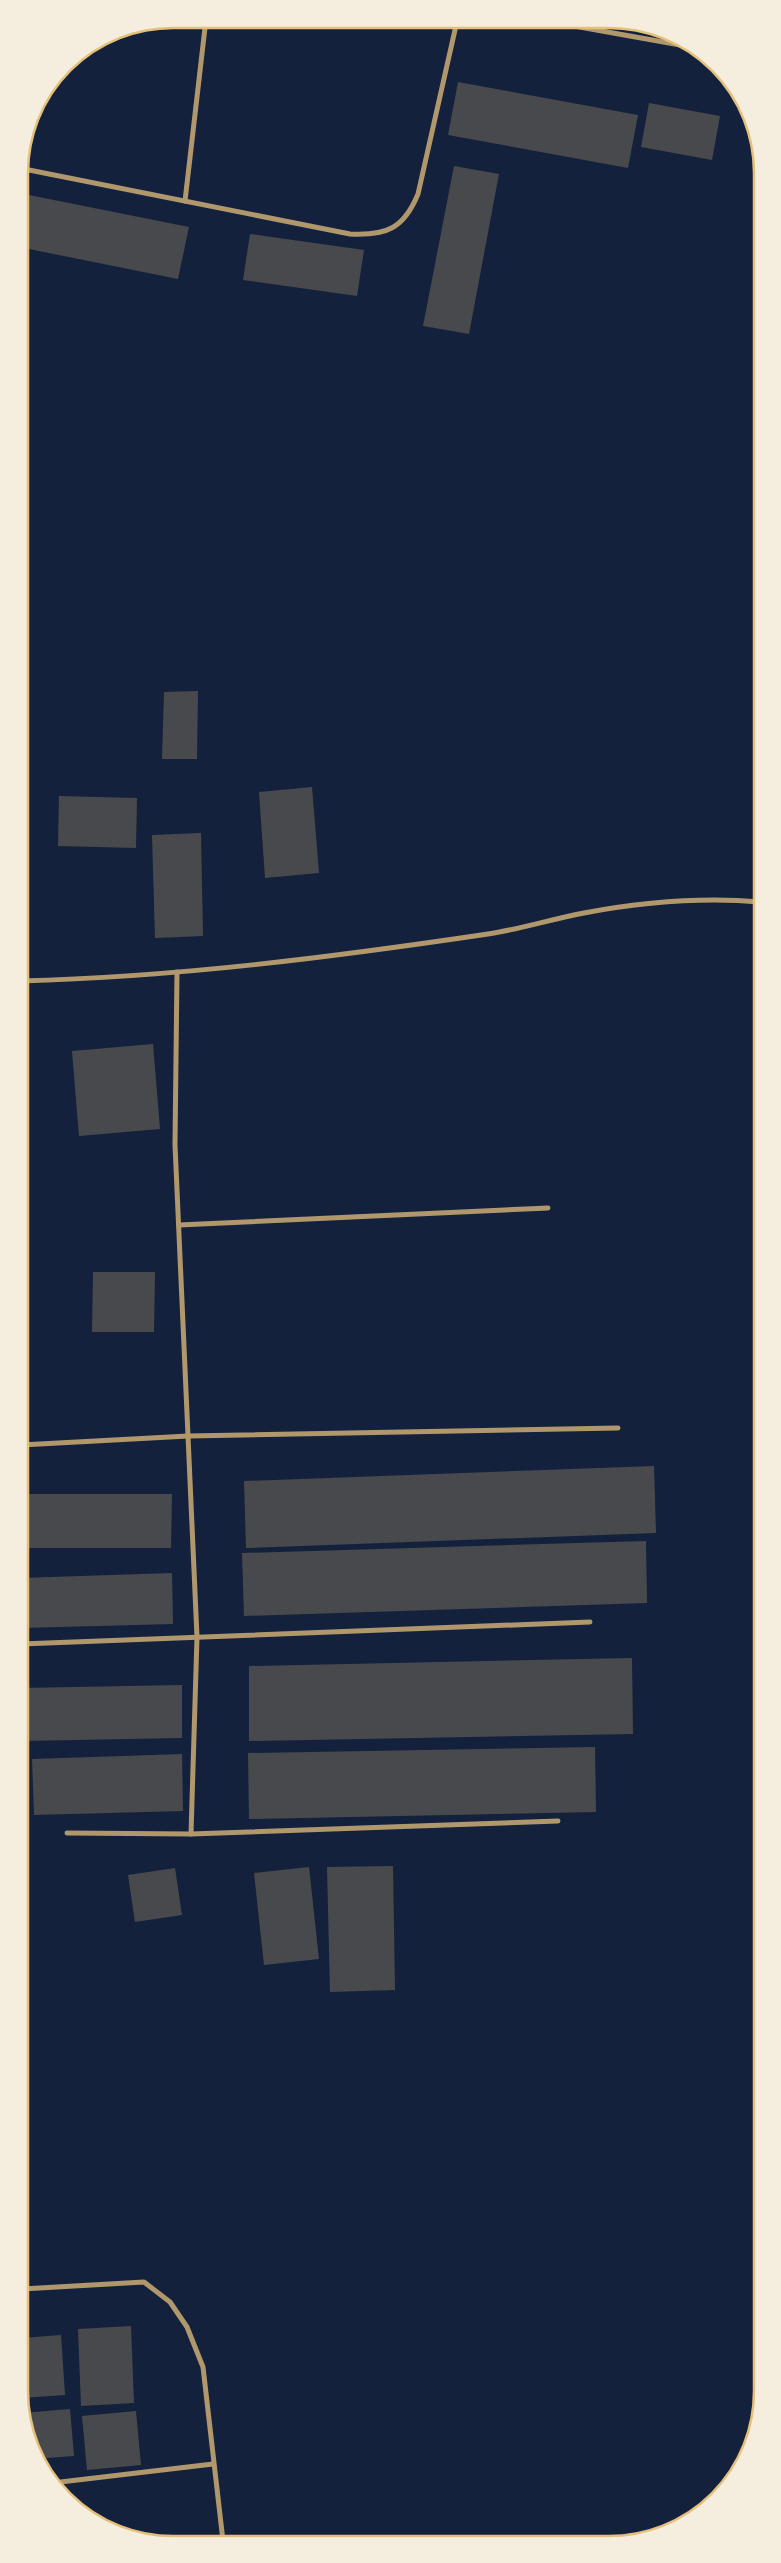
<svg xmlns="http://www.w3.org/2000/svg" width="781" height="2563" viewBox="0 0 781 2563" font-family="'Sofia Sans Condensed',sans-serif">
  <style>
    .building { fill: #48494c }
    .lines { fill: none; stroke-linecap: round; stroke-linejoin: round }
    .minor { stroke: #b1986c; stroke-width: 5 }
    .rim { fill: none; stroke: #e5c07b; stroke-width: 2.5 }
  </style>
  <rect width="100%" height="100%" fill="#14213d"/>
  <!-- building -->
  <g class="building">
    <polygon points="458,82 638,115 628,168 448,135"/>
    <polygon points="649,103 720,116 712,160 641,147"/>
    <polygon points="454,166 499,174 469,334 423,326"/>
    <polygon points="19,193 189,227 178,279 19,247"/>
    <polygon points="250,234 364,250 357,296 243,280"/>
    <polygon points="198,691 197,759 162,759 164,692"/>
    <polygon points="312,787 319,873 265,878 259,792"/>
    <polygon points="59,796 137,798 136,848 58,846"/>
    <polygon points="201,833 203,936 155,938 152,835"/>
    <polygon points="153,1044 160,1129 79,1136 72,1051"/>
    <polygon points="93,1272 155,1272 154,1332 92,1332"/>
    <polygon points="654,1466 656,1533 246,1548 244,1481"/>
    <polygon points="21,1494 172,1494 171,1548 21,1548"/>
    <polygon points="646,1541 647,1603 244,1616 242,1553"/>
    <polygon points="172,1573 173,1624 21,1628 21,1578"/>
    <polygon points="632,1658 633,1734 249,1741 249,1666"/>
    <polygon points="182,1685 182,1738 21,1741 21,1688"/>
    <polygon points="595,1747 596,1812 249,1819 248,1753"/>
    <polygon points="182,1754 183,1811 34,1815 32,1759"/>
    <polygon points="393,1866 395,1990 330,1992 327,1867"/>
    <polygon points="309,1867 319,1959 264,1965 254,1873"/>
    <polygon points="175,1868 182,1915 135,1922 128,1875"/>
    <polygon points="131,2326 134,2403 81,2406 78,2329"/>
    <polygon points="61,2335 65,2395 22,2398 22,2338"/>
    <polygon points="70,2409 74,2456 35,2459 22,2420 22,2413"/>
    <polygon points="136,2411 141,2465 87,2470 82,2416"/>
  </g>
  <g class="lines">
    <!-- minor -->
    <g class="minor">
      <polyline points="546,21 697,48"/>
      <path d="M19,168L350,234C387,236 404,228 418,194L457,21"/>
      <polyline points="185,201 206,19"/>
      <polyline points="177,972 175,1145 197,1637 191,1834"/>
      <path d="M20,981C177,977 333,957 488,934C521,929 552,919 584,913C643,902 701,897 760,902"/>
      <polyline points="179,1225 548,1208"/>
      <polyline points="21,1445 188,1436 618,1428"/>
      <polyline points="21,1644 590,1622"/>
      <polyline points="67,1833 191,1834 558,1821"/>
      <polyline points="22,2289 144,2282 170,2302 187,2327 203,2367 223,2541"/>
      <polyline points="52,2483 213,2464"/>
    </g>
  </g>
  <!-- crop -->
  <path d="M0 0H781V2563H0ZM173 28H609A145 145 0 0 1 754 173V2391A145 145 0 0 1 609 2536H173A145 145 0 0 1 28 2391V173A145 145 0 0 1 173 28Z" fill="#f5edde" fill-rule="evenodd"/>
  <path class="rim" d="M173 28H609A145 145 0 0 1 754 173V2391A145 145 0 0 1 609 2536H173A145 145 0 0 1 28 2391V173A145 145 0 0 1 173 28Z"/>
</svg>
